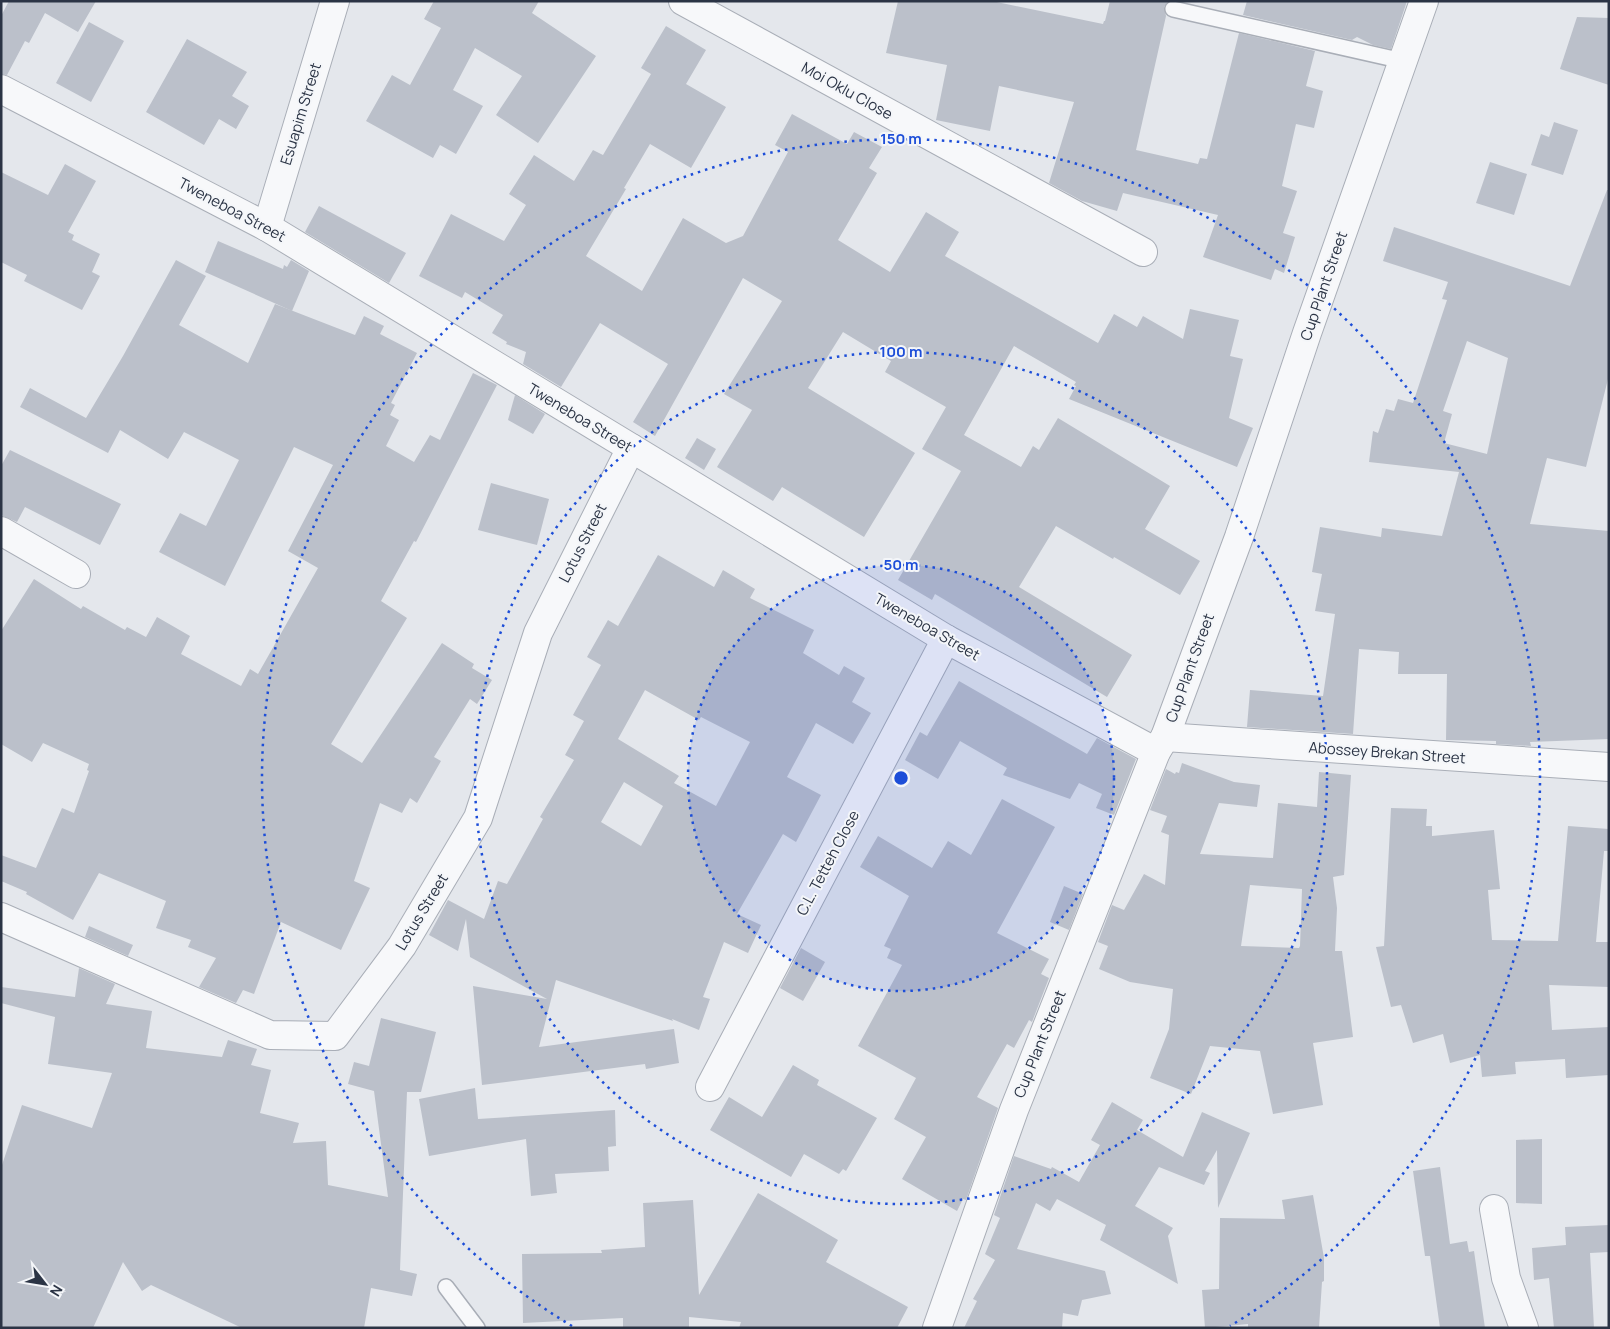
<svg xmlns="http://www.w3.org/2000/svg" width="1610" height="1329" viewBox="0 0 1610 1329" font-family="Manrope,sans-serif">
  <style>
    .building { fill: #bbc0ca; fill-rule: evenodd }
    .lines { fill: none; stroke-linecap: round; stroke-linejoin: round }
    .service-casing { stroke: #a9aeb7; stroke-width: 18 }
    .minor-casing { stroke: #a9aeb7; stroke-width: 30 }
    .service { stroke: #f7f8fa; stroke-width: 15 }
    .minor { stroke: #f7f8fa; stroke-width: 28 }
    .ring { fill: none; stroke: #1d4ed8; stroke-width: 2.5; stroke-dasharray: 2.5 5 }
    .labels { text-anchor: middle; stroke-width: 4; stroke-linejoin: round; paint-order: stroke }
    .street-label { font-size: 15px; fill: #2b3445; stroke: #f4f6f9 }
    .centre { fill: #1d4ed8; stroke: #f4f6f9; stroke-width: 2.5 }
    .ring-label { font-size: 15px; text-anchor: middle; font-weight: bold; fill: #1d4ed8; stroke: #f4f6f9; stroke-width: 4; stroke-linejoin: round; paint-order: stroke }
  </style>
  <rect width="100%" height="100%" fill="#e4e7ec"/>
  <!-- building -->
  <g class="building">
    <polygon points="9,1 96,1 78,32 45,13 29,43 25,41 7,75 1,74 1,16"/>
    <polygon points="434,1 539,1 532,13 596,56 538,143 496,115 522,76 475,48 453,90 483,106 456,154 440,145 433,158 366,121 392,75 410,85 441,28 424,19"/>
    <polygon points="898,1 992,1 1103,24 1104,21 1105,21 1110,1 1168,1 1164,7 1166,16 1136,150 1198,164 1200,158 1207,159 1239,33 1315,51 1306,86 1323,91 1314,128 1296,124 1282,186 1297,191 1283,233 1295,237 1284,273 1275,269 1271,280 1203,257 1218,215 1123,193 1117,211 1082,201 1049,183 1074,102 999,86 990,131 936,120 947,65 886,53"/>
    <polygon points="1247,1 1407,1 1391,49 1373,45 1357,37 1352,40 1243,15"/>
    <polygon points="1577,17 1609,18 1609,85 1560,69"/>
    <polygon points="89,22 124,41 91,102 56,83"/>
    <polygon points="666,26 706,50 686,84 726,107 691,168 650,144 624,188 626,189 586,256 642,291 683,218 726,243 743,236 788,152 775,145 792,114 847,144 854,132 882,147 869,168 877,173 838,240 890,272 926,212 959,232 945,256 1098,343 1114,314 1137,327 1143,316 1183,339 1190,309 1239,320 1230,356 1243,359 1229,418 1253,428 1237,467 1069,399 1076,386 1074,385 1076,382 1014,346 964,435 1021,467 1033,446 1039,450 1058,418 1170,486 1145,529 1200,561 1180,595 1114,557 1113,559 1056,526 1019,587 1132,655 1107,697 935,594 932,600 898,580 961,471 922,449 946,407 885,372 891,361 843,332 808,388 915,453 864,537 782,487 773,501 717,467 752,410 724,394 782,301 743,278 655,436 633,422 668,364 600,323 561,387 523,364 526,352 506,344 507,342 492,333 503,315 465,292 462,298 419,276 451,214 504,241 526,205 509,194 534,155 574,181 593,150 603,155 651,74 641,68"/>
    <polygon points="187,39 247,72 232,96 249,106 236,129 219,119 204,145 146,112"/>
    <polygon points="1554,122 1578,130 1563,175 1531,165 1541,134 1549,137"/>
    <polygon points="1490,162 1527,174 1514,215 1476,203"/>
    <polygon points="65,164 96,181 68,232 74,235 72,240 100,254 92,272 100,276 82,310 24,281 27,275 1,262 1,172 48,195"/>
    <path d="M1607,190H1609V375L1586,467L1547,458L1530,524L1609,531V739L1530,742L1531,746L1496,744V741L1446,740L1447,674H1398L1399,652L1359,649L1353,734L1247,727L1250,690L1323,696L1335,614L1315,611L1322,574L1312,572L1320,527L1381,537L1382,528L1442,536L1459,472L1369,462L1373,431L1378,433L1386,409L1394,411L1398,399L1413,403L1447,300L1442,299L1448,282L1383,261L1394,227L1570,286ZM1467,341L1508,358L1487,454L1444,443L1452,414L1443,411Z"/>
    <polygon points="319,206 406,253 389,283 305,232"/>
    <polygon points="218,241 283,269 284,265 287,267 291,260 309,271 292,311 205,272"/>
    <polygon points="176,260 206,276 179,325 248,363 275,304 355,335 364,316 384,326 380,334 417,353 391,403 395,405 390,415 399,420 386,446 414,462 430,435 440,440 473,373 497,385 416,542 414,541 381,601 407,618 331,744 362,763 442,643 474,664 472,668 492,680 477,704 470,699 434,757 441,761 417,803 410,798 402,813 380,803 354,881 370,888 341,950 281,922 254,994 243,990 236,1003 199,987 216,958 188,947 191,940 156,928 166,901 99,873 73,920 26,894 27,892 1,881 1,855 36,868 62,808 74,813 89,771 87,770 89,764 43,743 32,762 1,744 1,631 34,579 81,609 83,606 125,630 127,627 146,637 157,617 190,636 181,654 241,686 250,669 258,674 318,568 288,551 333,465 294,447 225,586 159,552 180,513 206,526 239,460 184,432 168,459 120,430 108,453 20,407 30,388 86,418 123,356"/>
    <polygon points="515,395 545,414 533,434 508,420"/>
    <polygon points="697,438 716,449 704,470 685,458"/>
    <polygon points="10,450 121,504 100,545 25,507 17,522 1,515 1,466"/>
    <polygon points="491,483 549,499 537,545 478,530"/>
    <path d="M658,555L714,587L723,570L755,589L750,598L814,630L803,653L839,675L844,666L865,678L852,702L871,713L853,744L816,723L787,777L821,795L796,842L783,834L737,914L761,925L748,953L724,942L703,997L710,999L699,1030L672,1019L673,1021L556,980L539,1047L674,1029L679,1063L646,1069L645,1064L482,1085L473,986L547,999L470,957L466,919L458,951L429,935L448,900L484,919L498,881L507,884L543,819L540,817L574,760L565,755L584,721L573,715L601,665L587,657L608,620L618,626ZM645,690L699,720L701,717L750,742L716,806L674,783L679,776L618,739ZM624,782L663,806L641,846L601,822Z"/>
    <polygon points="959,681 1087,754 1097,738 1136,759 1114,815 1096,808 1102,794 1079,783 1070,799 1003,775 1007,768 960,741 938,779 905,760 920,732 927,736"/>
    <path d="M1182,763L1234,782L1260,785L1257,807L1219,803L1200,854L1273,858L1278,803L1317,807L1319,772L1351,775L1344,875L1333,877L1337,908L1335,951H1342L1353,1037L1313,1043L1323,1105L1273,1114L1260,1051L1210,1046L1191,1094L1150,1078L1169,1029L1173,989L1130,982L1099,969L1108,946L1098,942L1112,905L1124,910L1144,874L1165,885L1169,835L1161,832L1167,816L1150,810L1166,769L1175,774L1176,772L1179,773ZM1250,885L1302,889L1300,946L1299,948L1241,946Z"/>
    <polygon points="1002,799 1055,827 997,933 1049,959 1041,974 1049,978 1032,1022 1029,1020 1014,1048 1007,1044 977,1097 998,1108 966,1200 963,1199 957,1211 902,1179 926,1137 894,1119 916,1078 858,1046 902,965 887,958 891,949 884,946 909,896 860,867 878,836 932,868 948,841 971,855"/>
    <polygon points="1391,808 1427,809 1426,826 1432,826 1432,836 1494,830 1500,889 1488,890 1492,940 1558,941 1568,826 1609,829 1609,851 1604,851 1596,942 1609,942 1609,987 1549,985 1552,1030 1609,1027 1609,1075 1566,1078 1565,1059 1515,1062 1516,1074 1482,1077 1480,1055 1450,1063 1443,1034 1413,1043 1401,1005 1391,1007 1376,947 1384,946"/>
    <polygon points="1064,886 1083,894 1069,930 1050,922"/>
    <polygon points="89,926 133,945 128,956 85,937"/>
    <polygon points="801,948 825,962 803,1001 780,988"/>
    <polygon points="79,968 115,984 106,1004 152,1011 146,1048 222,1057 228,1040 257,1049 251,1065 271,1070 260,1113 299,1123 293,1143 326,1141 328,1185 388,1197 374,1091 348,1084 354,1062 369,1066 381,1018 436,1032 421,1092 407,1092 400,1270 417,1274 412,1296 371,1288 364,1328 242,1328 151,1285 142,1291 123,1262 93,1328 1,1328 1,1168 22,1105 92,1128 112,1073 48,1064 55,1017 1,1003 1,987 75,997"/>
    <polygon points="793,1065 819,1080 817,1085 877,1118 846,1171 843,1169 839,1174 804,1154 791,1177 710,1130 729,1097 762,1117"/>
    <polygon points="475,1088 478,1119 615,1110 616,1146 608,1147 609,1171 555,1174 557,1193 531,1196 526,1139 429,1156 419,1099"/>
    <polygon points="1112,1102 1143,1120 1137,1130 1183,1157 1202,1112 1250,1133 1218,1208 1217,1150 1205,1171 1210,1173 1204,1185 1159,1167 1135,1206 1173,1228 1168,1236 1178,1284 1100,1240 1106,1225 1057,1199 1050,1211 1036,1203 1017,1249 1105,1271 1111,1294 1082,1300 1078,1316 1063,1313 1062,1328 964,1328 977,1301 973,1299 995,1260 985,1254 1000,1218 994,1215 1014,1156 1051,1169 1052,1167 1079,1182 1100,1145 1091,1140"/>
    <polygon points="1542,1139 1542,1204 1516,1203 1516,1140"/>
    <polygon points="1440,1167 1450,1244 1467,1241 1469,1252 1474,1251 1485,1328 1440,1328 1430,1256 1425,1256 1413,1171"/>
    <polygon points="758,1193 838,1240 826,1262 908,1307 897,1328 739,1328 741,1322 689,1317 689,1328 623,1328 623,1318 523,1323 522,1254 602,1253 601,1250 645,1247 643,1203 693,1200 699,1295"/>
    <polygon points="1313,1195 1324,1258 1324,1281 1322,1282 1319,1328 1248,1328 1248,1324 1205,1328 1202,1290 1219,1289 1220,1218 1285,1219 1282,1200"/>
    <polygon points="1609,1225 1609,1252 1590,1253 1594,1328 1554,1328 1549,1278 1534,1280 1532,1248 1566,1245 1565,1227"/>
  </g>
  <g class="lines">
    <defs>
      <g id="service">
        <polyline points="1173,9 1403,61"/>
        <polyline points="446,1287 477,1328"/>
      </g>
      <g id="minor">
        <polyline points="683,1 1143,252"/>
        <polyline points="1,89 267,227 946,639 1156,752"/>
        <polyline points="267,227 335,1"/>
        <polyline points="1,531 76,574"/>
        <polyline points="1165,737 1609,767"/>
        <polyline points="1,917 270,1035 335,1036 402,946 478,818 538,633 631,448"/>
        <polyline points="710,1087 946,639"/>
        <polyline points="1494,1209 1506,1278 1524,1328"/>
        <polyline points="937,1328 1014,1110 1156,752 1165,737 1239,537 1307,333 1424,1"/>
      </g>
    </defs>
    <!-- service casing -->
    <use href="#service" class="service-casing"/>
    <!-- minor casing -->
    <use href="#minor" class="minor-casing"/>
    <!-- service -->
    <use href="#service" class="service"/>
    <!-- minor -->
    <use href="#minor" class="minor"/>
  </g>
  <!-- distance rings -->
  <circle cx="901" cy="778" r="213" fill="#1d4ed8" fill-opacity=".12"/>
  <g class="ring">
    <circle cx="901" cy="778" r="213"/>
    <circle cx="901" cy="778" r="426"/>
    <path d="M572 1326A639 639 0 1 1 1230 1326"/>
  </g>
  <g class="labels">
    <!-- street labels -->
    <g class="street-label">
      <text transform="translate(847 91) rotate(29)" y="5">Moi Oklu Close</text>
      <text transform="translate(301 114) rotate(-73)" y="5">Esuapim Street</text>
      <text transform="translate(232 210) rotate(28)" y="5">Tweneboa Street</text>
      <text transform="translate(1324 286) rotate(-71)" y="5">Cup Plant Street</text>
      <text transform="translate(580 418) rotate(31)" y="5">Tweneboa Street</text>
      <text transform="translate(583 543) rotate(-63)" y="5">Lotus Street</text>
      <text transform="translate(927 627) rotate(30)" y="5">Tweneboa Street</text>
      <text transform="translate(1190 668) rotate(-70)" y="5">Cup Plant Street</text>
      <text transform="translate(1387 753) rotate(4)" y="5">Abossey Brekan Street</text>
      <text transform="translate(828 863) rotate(-62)" y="5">C.L. Tetteh Close</text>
      <text transform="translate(422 912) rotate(-59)" y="5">Lotus Street</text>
      <text transform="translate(1040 1044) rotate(-68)" y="5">Cup Plant Street</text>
    </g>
  </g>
  <circle cx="901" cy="778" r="8" class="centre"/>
  <g class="ring-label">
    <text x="901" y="144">150 m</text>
    <text x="901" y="357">100 m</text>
    <text x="901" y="570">50 m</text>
  </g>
  <!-- border -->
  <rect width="1610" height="1329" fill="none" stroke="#2b3445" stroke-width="5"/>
  <!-- north arrow -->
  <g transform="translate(45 1284) rotate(121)" stroke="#f4f6f9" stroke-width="4" paint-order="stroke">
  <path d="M0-4L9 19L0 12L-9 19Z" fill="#2b3445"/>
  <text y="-8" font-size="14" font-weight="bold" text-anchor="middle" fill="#2b3445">N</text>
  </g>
</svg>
